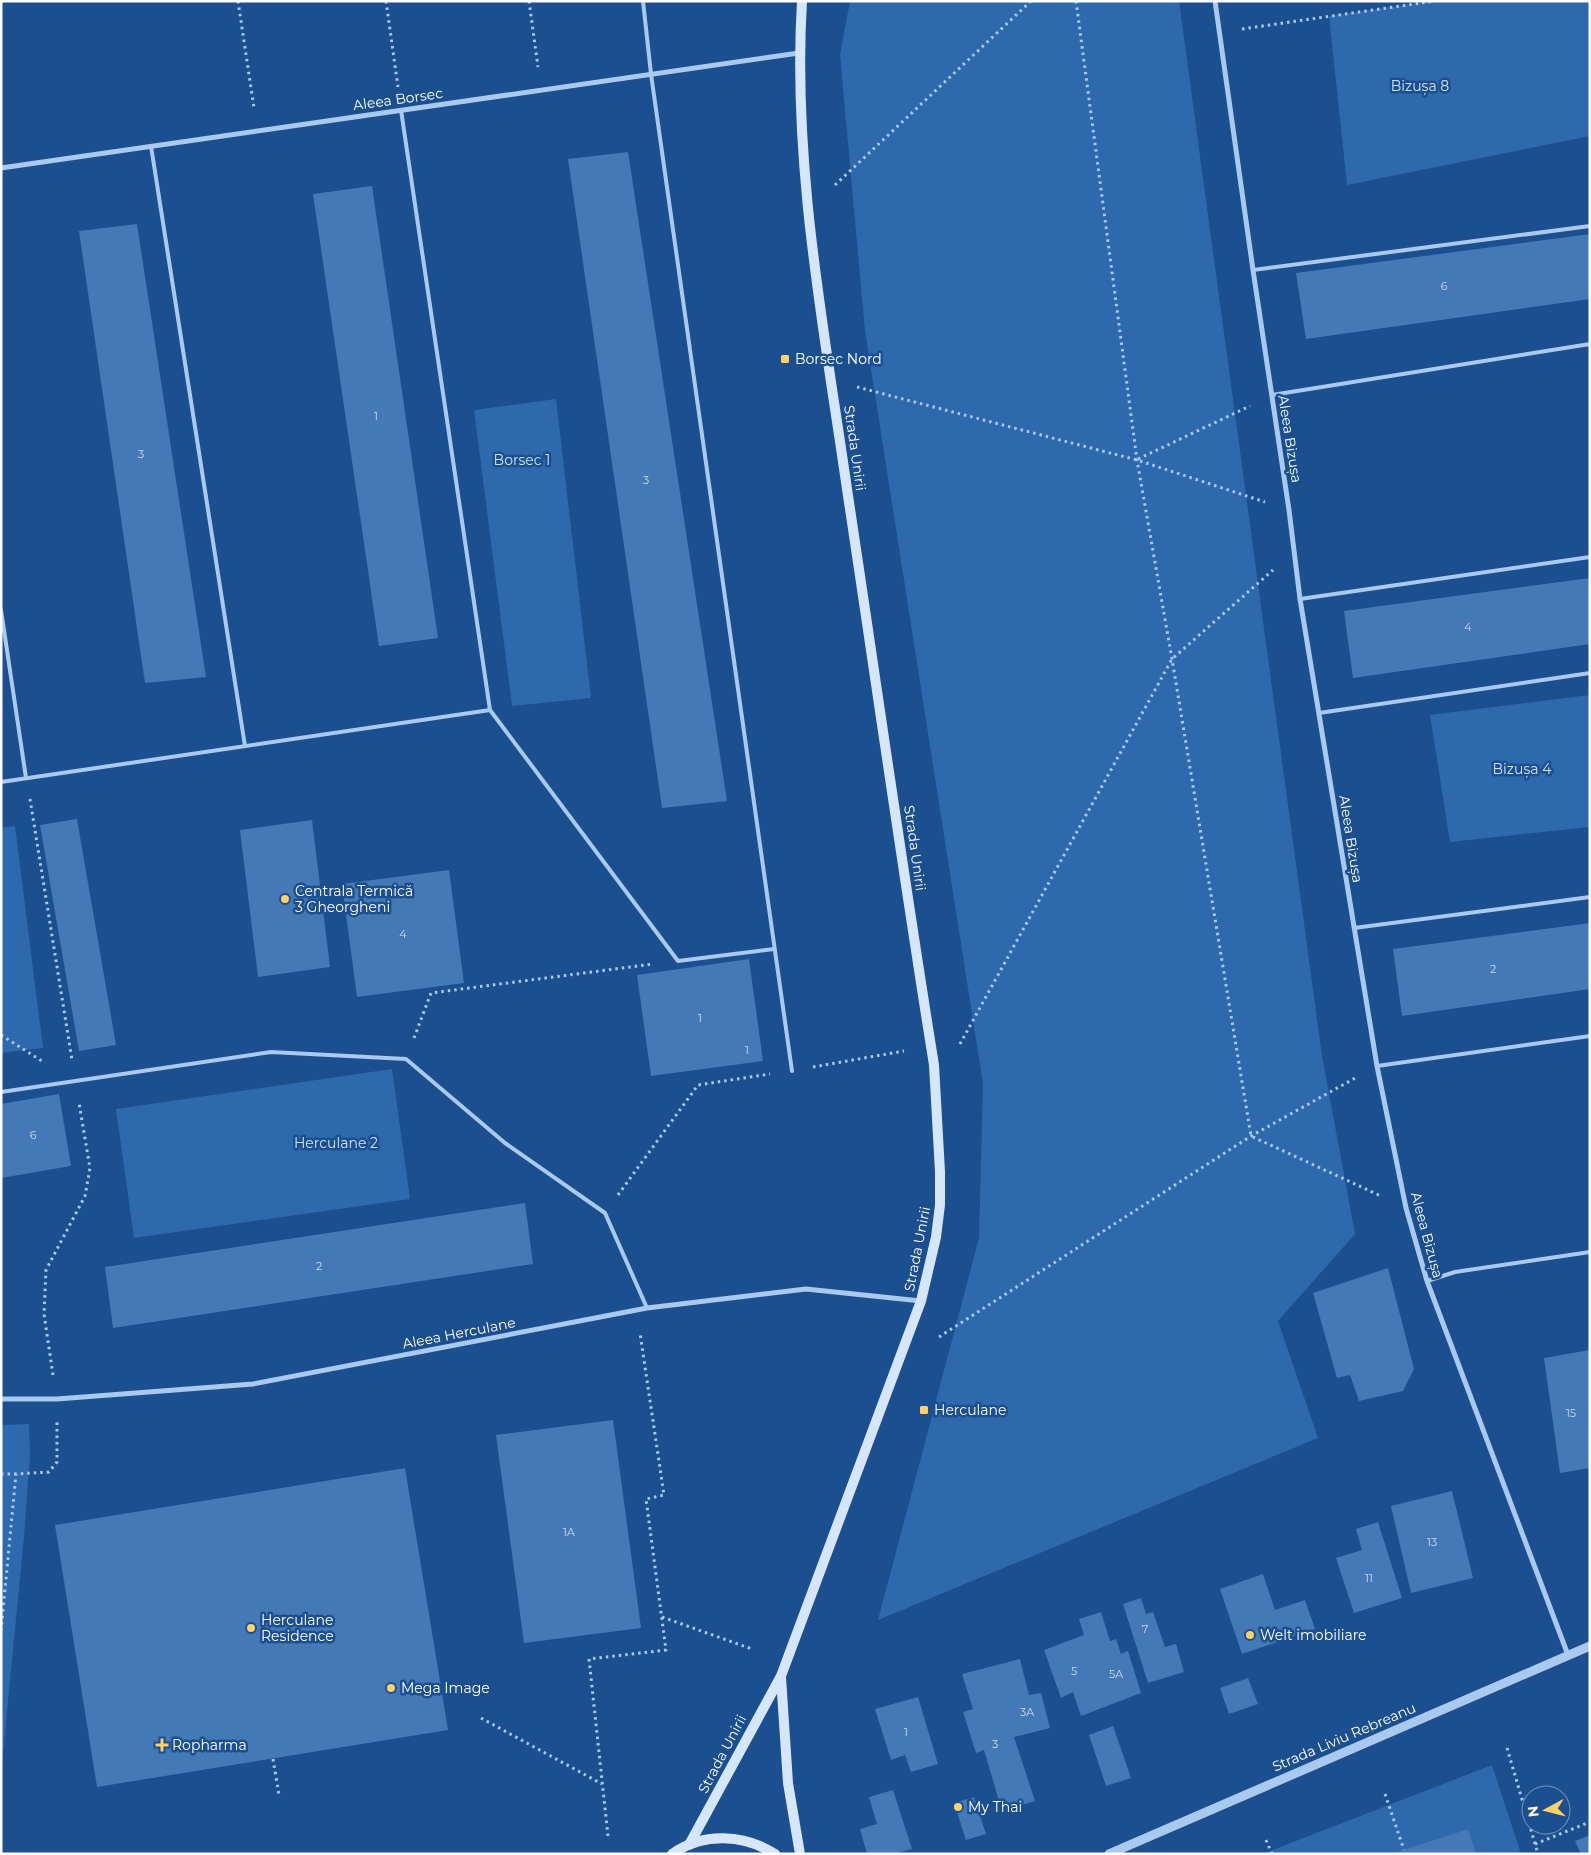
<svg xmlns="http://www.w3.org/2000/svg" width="1591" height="1855" viewBox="0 0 1591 1855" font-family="Montserrat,sans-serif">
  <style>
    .green { fill: #2e69ad }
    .building { fill: #4478b7 }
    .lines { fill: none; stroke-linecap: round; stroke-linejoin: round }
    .path { stroke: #a9c9ee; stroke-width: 3; stroke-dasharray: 2.5 4; stroke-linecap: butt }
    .service { stroke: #a9c9ee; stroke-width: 4 }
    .minor { stroke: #a9c9ee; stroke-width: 5 }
    .tertiary { stroke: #a9c9ee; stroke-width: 9 }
    .secondary { stroke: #d6e6fa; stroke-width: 10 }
    .poi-dot { fill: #ffd166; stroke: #1b4f8f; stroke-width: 2 }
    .labels { text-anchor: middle; stroke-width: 5; stroke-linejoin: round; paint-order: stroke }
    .number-label { font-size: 11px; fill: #d0dded }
    .park-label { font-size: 14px; fill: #cfe3fa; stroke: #1b4f8f }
    .street-label { font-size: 14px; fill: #fff; stroke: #1b4f8f }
    .poi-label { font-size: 14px; fill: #fff; stroke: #1b4f8f; text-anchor: start }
  </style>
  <rect width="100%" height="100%" fill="#1b4f8f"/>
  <!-- green -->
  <g class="green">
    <polygon points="850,1 1179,1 1322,1056 1355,1234 1278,1321 1318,1438 878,1620 979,1238 983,1084 865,331 840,55"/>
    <polygon points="1432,1 1590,1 1590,136 1347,185 1329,16"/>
    <polygon points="556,399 591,698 512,706 474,410"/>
    <polygon points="1590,695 1590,827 1450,842 1430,715"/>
    <polygon points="15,826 43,1048 1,1053 1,828"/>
    <polygon points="392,1069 410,1199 134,1238 116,1109"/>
    <polygon points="29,1424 30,1455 24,1537 1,1773 1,1425"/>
    <polygon points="1492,1765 1521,1854 1477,1854 1468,1829 1393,1854 1262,1854"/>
  </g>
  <!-- building -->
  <g class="building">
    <polygon points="628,152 727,801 662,808 568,159"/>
    <polygon points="372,186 438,638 379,646 313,194"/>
    <polygon points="137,224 206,677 145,683 79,231"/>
    <polygon points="1590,234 1590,299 1306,339 1296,273"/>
    <polygon points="1590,578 1590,644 1353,678 1344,611"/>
    <polygon points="77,819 116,1045 79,1051 40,825"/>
    <polygon points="312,820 330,967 258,977 240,830"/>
    <polygon points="449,870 464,983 357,997 342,884"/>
    <polygon points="1590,923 1590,989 1402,1016 1393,949"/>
    <polygon points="749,959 763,1061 651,1076 637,975"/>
    <polygon points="59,1094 71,1166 1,1178 1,1104"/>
    <polygon points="525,1203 533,1264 113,1328 105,1267"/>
    <polygon points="1388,1268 1414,1369 1403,1391 1359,1401 1350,1375 1337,1378 1313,1293"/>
    <polygon points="1590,1350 1590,1468 1560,1473 1544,1358"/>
    <polygon points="613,1420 641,1628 524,1643 496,1435"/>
    <polygon points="405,1468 448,1730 97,1787 55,1525"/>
    <polygon points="1452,1491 1473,1578 1411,1593 1391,1506"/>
    <polygon points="1378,1522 1402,1598 1354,1613 1336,1558 1362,1550 1356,1529"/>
    <polygon points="1263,1574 1275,1610 1305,1600 1315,1629 1242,1654 1220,1589"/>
    <polygon points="1141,1598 1146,1614 1153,1612 1165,1647 1176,1644 1184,1672 1148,1683 1123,1604"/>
    <polygon points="1101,1612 1110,1641 1116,1639 1121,1654 1128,1651 1141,1693 1081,1716 1073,1692 1061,1698 1044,1650 1084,1635 1079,1619"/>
    <polygon points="1020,1659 1029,1695 1041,1693 1050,1728 1014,1737 1035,1801 1002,1811 984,1750 976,1753 963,1712 973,1709 962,1674"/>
    <polygon points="1248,1678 1258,1704 1229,1714 1220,1688"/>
    <polygon points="918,1697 938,1764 911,1772 905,1755 891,1760 875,1709"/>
    <polygon points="1113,1726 1131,1778 1106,1786 1089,1735"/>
    <polygon points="893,1790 912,1849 894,1854 867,1854 860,1829 877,1824 869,1797"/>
    <polygon points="974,1797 986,1834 966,1840 954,1803"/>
    <polygon points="1468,1829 1477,1854 1394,1854 1394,1853"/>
    <polygon points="1590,1835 1590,1854 1581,1854 1575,1841"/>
  </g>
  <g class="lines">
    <!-- path -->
    <g class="path">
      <polyline points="238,1 254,108"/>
      <polyline points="386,1 398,87"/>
      <polyline points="529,1 538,67"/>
      <polyline points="1076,1 1137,460 1172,659 1251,1136 1381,1196"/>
      <polyline points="1242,29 1435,1"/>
      <polyline points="835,185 1031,1"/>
      <polyline points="857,387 1137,460 1265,502"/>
      <polyline points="1138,459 1250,406"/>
      <polyline points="30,799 72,1060"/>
      <polyline points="1,1035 45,1063"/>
      <polyline points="414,1038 431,993 653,964"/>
      <polyline points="960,1044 1172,659 1273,570"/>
      <polyline points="813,1067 904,1051"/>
      <polyline points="618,1195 698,1085 770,1074"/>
      <polyline points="939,1337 1251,1136 1357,1077"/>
      <polyline points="53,1375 44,1314 46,1270 85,1196 90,1168 79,1103"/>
      <polyline points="1,1474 16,1474"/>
      <polyline points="662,1617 752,1649"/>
      <polyline points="1,1631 16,1474 49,1472 57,1462 57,1421"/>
      <polyline points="481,1718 602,1784"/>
      <polyline points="1507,1748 1538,1854"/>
      <polyline points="273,1759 279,1795"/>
      <polyline points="1385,1794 1404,1850"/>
      <polyline points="608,1836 589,1659 666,1650 646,1499 664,1495 640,1333"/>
      <polyline points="1266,1840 1272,1854"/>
      <polyline points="1535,1844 1590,1822"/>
    </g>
    <!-- service -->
    <g class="service">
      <polyline points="643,1 651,74 792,1071"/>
      <polyline points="401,110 490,710 678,961 774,949"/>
      <polyline points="151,146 245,746"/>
      <polyline points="1253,270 1590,226"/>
      <polyline points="1272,395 1590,344"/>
      <polyline points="1300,599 1590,557"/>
      <polyline points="1,610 26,778"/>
      <polyline points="1319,713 1590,673"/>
      <polyline points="1,782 490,710"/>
      <polyline points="1354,928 1590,897"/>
      <polyline points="1377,1066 1590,1036"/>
      <polyline points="1,1092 271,1052 406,1059 505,1143 605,1213 647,1308"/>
      <polyline points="1427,1281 1455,1272 1590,1252"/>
    </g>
    <!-- minor -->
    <g class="minor">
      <polyline points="1215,1 1253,270 1289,510 1300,599 1377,1066 1406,1208 1427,1281 1568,1655"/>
      <polyline points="1,168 799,53"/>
      <polyline points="1,1399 57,1399 253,1384 647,1308 806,1289 921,1301"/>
    </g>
    <!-- tertiary -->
    <polyline class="tertiary" points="1109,1854 1590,1646"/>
    <!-- secondary -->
    <g class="secondary">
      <polyline points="781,1677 788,1783 800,1854"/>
      <path d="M689,1845L781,1676L921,1301L936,1237L940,1205V1172L934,1065C903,873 876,681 847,489C824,329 792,163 802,1"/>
      <path d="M672,1854C703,1832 744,1834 775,1854"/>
    </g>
  </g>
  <!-- markers -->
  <g class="poi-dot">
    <rect x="780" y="354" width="10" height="10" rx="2.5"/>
    <circle cx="285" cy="899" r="5"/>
    <rect x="919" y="1405" width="10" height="10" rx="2.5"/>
    <circle cx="251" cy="1628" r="5"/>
    <circle cx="1250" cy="1635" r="5"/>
    <circle cx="391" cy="1688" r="5"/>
    <path d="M159.5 1737.5h5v5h5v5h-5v5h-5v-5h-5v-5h5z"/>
    <circle cx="958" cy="1807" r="5"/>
  </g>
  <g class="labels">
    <!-- number labels -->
    <g class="number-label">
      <text x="1444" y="290">6</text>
      <text x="376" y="420">1</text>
      <text x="141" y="458">3</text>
      <text x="646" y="484">3</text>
      <text x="1468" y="631">4</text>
      <text x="403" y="938">4</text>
      <text x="1493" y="973">2</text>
      <text x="700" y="1022">1</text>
      <text x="747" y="1054">1</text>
      <text x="33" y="1139">6</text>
      <text x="319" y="1270">2</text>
      <text x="1571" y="1417">15</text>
      <text x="569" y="1536">1A</text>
      <text x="1432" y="1546">13</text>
      <text x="1369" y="1582">11</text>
      <text x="1145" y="1633">7</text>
      <text x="1074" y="1675">5</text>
      <text x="1116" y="1678">5A</text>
      <text x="1027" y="1716">3A</text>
      <text x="906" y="1736">1</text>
      <text x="995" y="1748">3</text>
    </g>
    <!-- park labels -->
    <g class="park-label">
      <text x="1420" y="91">Bizușa 8</text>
      <text x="522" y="465">Borsec 1</text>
      <text x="1522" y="774">Bizușa 4</text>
      <text x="336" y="1148">Herculane 2</text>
    </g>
    <!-- street labels -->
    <g class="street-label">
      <text transform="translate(398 99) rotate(-8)" y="5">Aleea Borsec</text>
      <text transform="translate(1290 439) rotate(81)" y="5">Aleea Bizușa</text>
      <text transform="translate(855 448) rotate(82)" y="5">Strada Unirii</text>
      <text transform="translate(1351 839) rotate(81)" y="5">Aleea Bizușa</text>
      <text transform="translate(915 848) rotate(82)" y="5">Strada Unirii</text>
      <text transform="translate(1427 1235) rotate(75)" y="5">Aleea Bizușa</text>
      <text transform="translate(917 1249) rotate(-79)" y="5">Strada Unirii</text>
      <text transform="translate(459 1333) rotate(-11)" y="5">Aleea Herculane</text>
      <text transform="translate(1344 1737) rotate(-23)" y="5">Strada Liviu Rebreanu</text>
      <text transform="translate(722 1754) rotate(-62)" y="5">Strada Unirii</text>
    </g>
    <!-- poi labels -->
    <g class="poi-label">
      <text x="795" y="364">Borsec Nord</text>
      <text x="295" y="896">Centrala Termică<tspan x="295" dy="16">3 Gheorgheni</tspan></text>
      <text x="934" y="1415">Herculane</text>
      <text x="261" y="1625">Herculane<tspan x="261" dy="16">Residence</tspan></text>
      <text x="1260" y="1640">Welt imobiliare</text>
      <text x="401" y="1693">Mega Image</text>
      <text x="172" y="1750">Ropharma</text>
      <text x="968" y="1812">My Thai</text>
    </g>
  </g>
  <!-- border -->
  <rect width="1591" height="1855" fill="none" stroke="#ffffff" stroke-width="5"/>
  <!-- north arrow -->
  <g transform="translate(1546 1810) rotate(263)"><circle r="24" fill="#1b4f8f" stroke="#7695bc"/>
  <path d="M0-4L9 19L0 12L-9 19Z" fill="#ffd166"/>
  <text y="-8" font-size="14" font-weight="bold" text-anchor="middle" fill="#ffffff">N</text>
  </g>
</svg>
